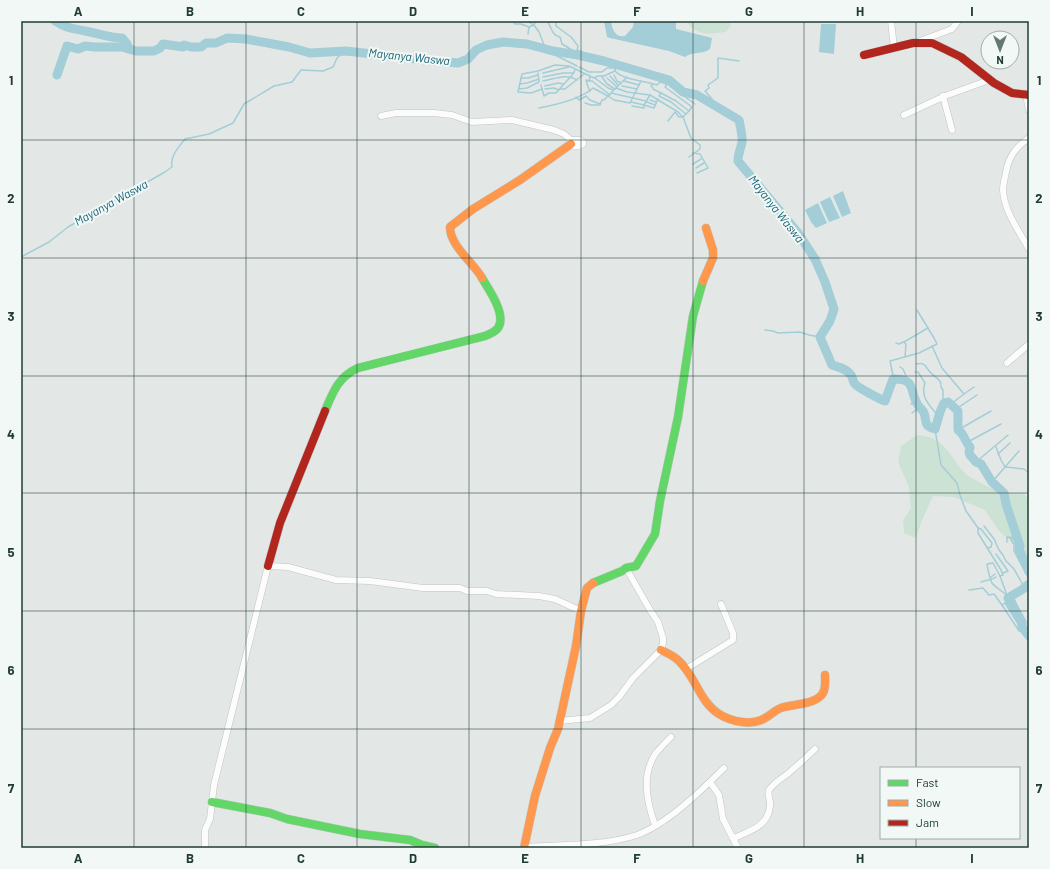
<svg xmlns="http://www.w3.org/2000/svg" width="1050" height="869" viewBox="0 0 1050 869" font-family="Barlow,sans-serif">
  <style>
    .green { fill: #cce2d4 }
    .water { fill: #a3cdd7 }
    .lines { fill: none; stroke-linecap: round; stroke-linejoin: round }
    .stream { stroke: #a3cdd7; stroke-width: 1.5 }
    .river { stroke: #a3cdd7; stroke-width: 9 }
    .street-casing { stroke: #c0c5c3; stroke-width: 7 }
    .fast-casing { stroke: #bfc6c4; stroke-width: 9 }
    .slow-casing { stroke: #bfc6c4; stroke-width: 9 }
    .jam-casing { stroke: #bfc6c4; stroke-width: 9 }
    .street { stroke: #fbfcfb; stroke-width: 6 }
    .fast { stroke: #63d668; stroke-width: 8 }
    .slow { stroke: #ff974d; stroke-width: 8 }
    .jam { stroke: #b3261e; stroke-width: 8 }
    .grid { fill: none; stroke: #213c36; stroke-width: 1; stroke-opacity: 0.55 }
    .labels { text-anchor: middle; stroke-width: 4; stroke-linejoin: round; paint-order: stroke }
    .water-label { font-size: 12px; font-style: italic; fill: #1b6278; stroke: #f1f8f5 }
    .neatline { fill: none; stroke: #213c36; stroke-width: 1.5 }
    .grid-label { font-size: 13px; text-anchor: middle; font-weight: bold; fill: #213c36 }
  </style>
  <rect width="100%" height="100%" fill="#e3e8e6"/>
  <!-- green -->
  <g class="green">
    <path d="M686,21H729L731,25L726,32C708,34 698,37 686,21Z"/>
    <path d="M917,435C945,437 948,454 964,472C967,476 973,478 977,481C994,491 1004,494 1024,493L1029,502V558L999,531L985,510L954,497L933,496L922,520L916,538L904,533L903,520L911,508L909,487L898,462L901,446Z"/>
  </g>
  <!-- water -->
  <g class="water">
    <path d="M604,21H611C612,29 615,38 625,36L633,27L634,21H674L676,22V29L712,38L710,49C703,55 692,51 685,57L669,51L610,38L607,37Z"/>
    <polygon points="821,24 836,24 834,54 819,52"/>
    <polygon points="843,191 851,213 842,217 833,196"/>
    <polygon points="830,197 840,218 829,222 820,202"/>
    <polygon points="818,203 827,223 816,228 811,222 805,210"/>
  </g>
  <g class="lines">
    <!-- stream -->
    <g class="stream">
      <polyline points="513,21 515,24 521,24 529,27"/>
      <polyline points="528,21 533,25"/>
      <path d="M547,21C552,27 551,35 560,37L562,44L577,53L578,55"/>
      <polyline points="556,21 556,26 571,37 578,46 577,50 592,56"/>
      <polyline points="533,25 537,21"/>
      <polyline points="528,34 529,27 534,25 539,32 546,50"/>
      <polyline points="553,51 553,54 577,66"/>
      <polyline points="579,67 589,72 602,72 607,68 615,68"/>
      <path d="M615,71C625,81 644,80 657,85L660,82L667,84L665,87L692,107L689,111"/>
      <polyline points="543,73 569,67"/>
      <polyline points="614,75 617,81 621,83"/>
      <polyline points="610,76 618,85"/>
      <polyline points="543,77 563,73 574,73"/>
      <polyline points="590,77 589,81 586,80 588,87 590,91"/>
      <polyline points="602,77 607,84 615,89"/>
      <polyline points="521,78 528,78 538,75"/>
      <polyline points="595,78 608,88 613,90"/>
      <polyline points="607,78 617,87"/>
      <path d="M543,81C555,79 566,73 577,80"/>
      <polyline points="589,81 592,81 610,95"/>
      <polyline points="624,81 639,85"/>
      <polyline points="520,84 527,83 539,79"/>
      <polyline points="652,84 651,86 653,88 653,89 661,93 659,96 671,102 686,114 683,117 679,117 675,112 668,121"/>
      <polyline points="667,84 695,104"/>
      <polyline points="541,85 544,96 549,93 556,93 573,74 575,70"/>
      <polyline points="545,86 558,83 563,84"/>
      <polyline points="622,86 637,89"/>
      <polyline points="616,88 627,92 650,95 678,112 683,117 691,138 700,145 700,149 689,157"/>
      <polyline points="519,89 527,88 539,82 538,73"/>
      <polyline points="542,89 531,93 518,92 522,74 538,71 555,65 569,66 594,78 598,76 604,76 615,71 616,64"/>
      <polyline points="545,89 554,88 559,90"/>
      <polyline points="560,89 565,89 584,74"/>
      <polyline points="611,93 646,101"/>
      <polyline points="661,93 676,101 689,111 686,114"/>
      <polyline points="650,95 644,105 654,108 658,99"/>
      <polyline points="576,97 579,100 586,96 590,100 600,104"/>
      <polyline points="650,100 656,102"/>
      <polyline points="631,102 644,105"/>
      <polyline points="647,102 655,105"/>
      <polyline points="585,103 591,105 600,105 602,100 604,100 608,96 614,100 630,103 641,81"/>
      <polyline points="713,103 712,99 705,91 709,88 708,85 718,78 718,58 739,61"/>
      <polyline points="632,106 644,108 644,105"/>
      <path d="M539,108C555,105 581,99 593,88L608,96L627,77"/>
      <polyline points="693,153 700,154 708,168 697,173"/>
      <polyline points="693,164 701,159"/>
      <polyline points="696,168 704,163"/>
      <path d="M21,257L49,242L68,227L165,172L172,167C170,156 178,148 185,139L209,134L233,123L244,104L274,86L292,82L301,70L323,71L333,67L337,58L346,51"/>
      <polyline points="765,330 773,331 778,333 800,332 809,335 820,337"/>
      <polyline points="904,342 928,328"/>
      <polyline points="896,343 899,344 903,342 906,344 905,357"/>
      <polyline points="932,346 942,368 964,394 951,404"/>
      <path d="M916,364C918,364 921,363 923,364C926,365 927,369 930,372C934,377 942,379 941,387L943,390V398L946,402"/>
      <polyline points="900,367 903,369 909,383"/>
      <path d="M915,372H918L925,383C920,398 930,405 938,416"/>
      <polyline points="897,379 893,375 890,361 919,353 937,344 934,338 917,310"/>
      <polyline points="964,394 974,387"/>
      <polyline points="911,404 917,402"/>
      <polyline points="956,409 977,395"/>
      <polyline points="912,413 916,410 922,410"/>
      <polyline points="935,429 941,465 957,483 960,495 966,511 978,528 978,533 1001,570 1003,575 1000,576 1008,598"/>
      <polyline points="958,430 991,411"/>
      <polyline points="966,443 1001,424"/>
      <polyline points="996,447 1001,460 1005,467 1024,469 1029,473"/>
      <polyline points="998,454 1010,443"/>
      <polyline points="976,462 1008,435"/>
      <polyline points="992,482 1019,451"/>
      <polyline points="984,526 994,539 999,550 1003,555 1006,561 1014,569 1023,585 1019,588 1020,591"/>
      <polyline points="978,528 981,529 992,543 991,547 988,548"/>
      <polyline points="1011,537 1012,542 1014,544 1014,551 1029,579"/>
      <polyline points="1007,542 1007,537 1017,539"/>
      <polyline points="996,554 1008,571 1003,573"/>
      <path d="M1000,576L993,563L987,564C988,570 989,577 992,583C996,588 1003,591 1007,596"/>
      <polyline points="991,577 995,574"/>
      <polyline points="1029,581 1023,585 1029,588"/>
      <path d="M981,582C986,580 992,580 996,577"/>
      <polyline points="969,590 983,588 989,595 994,594 1002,605"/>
      <polyline points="1012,595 1025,621 1022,622"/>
      <polyline points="1009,600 1002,605 1019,631 1023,629"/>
      <polyline points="1005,603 1020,627 1022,627"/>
    </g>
    <!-- river -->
    <g class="river">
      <path d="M55,21C68,29 72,28 85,31C98,33 108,38 122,38L127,44L129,49"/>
      <path d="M57,75L67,46L78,49L85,46L95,47H122L136,51H154L160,48L163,44L183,47L184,45L191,47H201L206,43H216L227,38L246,39L289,47L310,53L346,51L434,61L458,63L468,59L476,50L487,45L503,42L527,44L553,51L578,55L604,61L669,80L683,92L697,95L739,120C740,125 743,138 742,142C741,148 738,154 738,161L798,233L815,259L825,282L834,309L830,321L820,337L832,365C839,367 847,369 851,375C853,378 853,382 855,384C857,387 881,400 885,401L893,379C917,378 909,392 918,405C920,408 923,410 924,413C927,421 923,426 935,429L940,412L944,403L948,402L958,411V430C965,434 964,441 970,447L969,452L970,455L976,462L981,464L992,482L1004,493L1006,504L1020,546L1019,549L1029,572"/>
      <polyline points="1029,584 1023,589 1008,598 1022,622 1022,627 1029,636"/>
    </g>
    <defs>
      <g id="street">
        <polyline points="891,21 894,48"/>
        <polyline points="920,41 952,29 958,21"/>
        <polyline points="1026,95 1029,110"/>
        <polyline points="943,96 952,130"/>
        <polyline points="904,115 945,96 989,80"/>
        <polyline points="381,116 396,113 434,113 452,115 472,122 512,120 554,130 564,134 571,140"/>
        <path d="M1029,138C1016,147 1009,156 1006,172C1005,178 1003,184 1003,190C1004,211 1019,231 1029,249"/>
        <path d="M571,140H580L583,142V144C579,147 575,147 571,144Z"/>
        <polyline points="1007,363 1029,344"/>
        <polyline points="686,669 733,640 733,633 721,604"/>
        <polyline points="559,721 590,718 611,705 619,697 633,678 661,650 663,643 663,638 658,622 650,610 626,568"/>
        <polyline points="710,782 719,795 723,819 738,848"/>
        <path d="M655,825C647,803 641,774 656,753C661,747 666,742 671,737"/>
        <path d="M734,838C750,831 769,826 770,805C771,800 767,795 769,790C775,781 785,777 792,770C800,763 808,756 815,749"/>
        <path d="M524,847C559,845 604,846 637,835C667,824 701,791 724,768"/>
        <polyline points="205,848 205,830 210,819 214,785 268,566 288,567 336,580 370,581 423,588 460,588 467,591 487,591 496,594 539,596 555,599 581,611"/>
      </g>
      <g id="fast">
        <path d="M325,411C333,392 338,377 358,368L485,336C490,334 495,332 498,328C507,315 489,290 482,278"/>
        <polyline points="593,583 622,571 626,568 636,566 655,534 660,501 678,417 693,316 703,281"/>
        <polyline points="212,802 270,813 287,819 360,834 410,840 422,845 435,848"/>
      </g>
      <g id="slow">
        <path d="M482,278C473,262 450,246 450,227L473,209L520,180L571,144"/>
        <polyline points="703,281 713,258 713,250 706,228"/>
        <path d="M661,650C667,653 674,656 679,661C696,677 699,701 719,714C732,722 752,726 765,718C771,715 775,710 781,708C792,704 816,705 823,693C826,688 825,681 825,675"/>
        <polyline points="524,848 535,796 550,748 558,729 576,646 581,611 587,588 593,583"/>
      </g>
      <g id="jam">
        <polyline points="864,55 913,43 932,43 961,57 994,83 1012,93 1029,95"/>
        <polyline points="268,566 280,523 325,411"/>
      </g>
    </defs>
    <!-- street casing -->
    <use href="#street" class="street-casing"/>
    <!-- fast casing -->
    <use href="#fast" class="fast-casing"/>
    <!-- slow casing -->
    <use href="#slow" class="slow-casing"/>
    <!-- jam casing -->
    <use href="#jam" class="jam-casing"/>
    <!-- street -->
    <use href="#street" class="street"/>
    <!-- fast -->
    <use href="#fast" class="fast"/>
    <!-- slow -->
    <use href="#slow" class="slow"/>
    <!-- jam -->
    <use href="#jam" class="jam"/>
  </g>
  <!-- grid -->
  <path class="grid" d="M134,21V848M246,21V848M357,21V848M469,21V848M581,21V848M693,21V848M804,21V848M916,21V768M21,140H1029M21,258H1029M21,376H1029M21,493H1029M21,611H1029M21,729H1029M916,838V848"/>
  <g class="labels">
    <!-- water labels -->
    <g class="water-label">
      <text transform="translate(409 57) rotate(6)" y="4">Mayanya Waswa</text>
      <text transform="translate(111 203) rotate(-29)" y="4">Mayanya Waswa</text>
      <text transform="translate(776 209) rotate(52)" y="4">Mayanya Waswa</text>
    </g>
  </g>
  <!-- border -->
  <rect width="1050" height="869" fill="none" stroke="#f1f8f5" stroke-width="44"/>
  <!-- legend -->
  <rect x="880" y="767" width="140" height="72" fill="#f1f8f5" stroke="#9eada9"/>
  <rect x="888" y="780" width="20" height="6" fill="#63d668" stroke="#9eada9"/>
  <text x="916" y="787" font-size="12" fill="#213c36">Fast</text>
  <rect x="888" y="800" width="20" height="6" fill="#ff974d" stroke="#9eada9"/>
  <text x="916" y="807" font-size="12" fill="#213c36">Slow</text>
  <rect x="888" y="820" width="20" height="6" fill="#b3261e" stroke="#9eada9"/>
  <text x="916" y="827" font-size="12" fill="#213c36">Jam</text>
  <!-- north arrow -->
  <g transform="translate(1000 50) rotate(180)"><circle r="19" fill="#f1f8f5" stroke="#9eada9"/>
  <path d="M0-3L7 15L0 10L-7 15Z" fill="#657874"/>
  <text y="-6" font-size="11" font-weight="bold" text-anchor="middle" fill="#213c36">N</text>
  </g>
  <rect x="22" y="22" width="1006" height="825" class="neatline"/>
  <g class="grid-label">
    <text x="78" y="16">A</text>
    <text x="190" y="16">B</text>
    <text x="301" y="16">C</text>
    <text x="413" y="16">D</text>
    <text x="525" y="16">E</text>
    <text x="637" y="16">F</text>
    <text x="749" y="16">G</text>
    <text x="860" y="16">H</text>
    <text x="972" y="16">I</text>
    <text x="11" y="85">1</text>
    <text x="1039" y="85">1</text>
    <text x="11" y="203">2</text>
    <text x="1039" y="203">2</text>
    <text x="11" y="321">3</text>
    <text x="1039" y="321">3</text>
    <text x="11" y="439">4</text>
    <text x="1039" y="439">4</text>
    <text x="11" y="557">5</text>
    <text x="1039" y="557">5</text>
    <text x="11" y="675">6</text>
    <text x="1039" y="675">6</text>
    <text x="11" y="793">7</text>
    <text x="1039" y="793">7</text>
    <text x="78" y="863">A</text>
    <text x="190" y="863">B</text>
    <text x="301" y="863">C</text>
    <text x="413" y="863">D</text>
    <text x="525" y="863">E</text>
    <text x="637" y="863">F</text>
    <text x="749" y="863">G</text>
    <text x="860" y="863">H</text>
    <text x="972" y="863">I</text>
  </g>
</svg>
